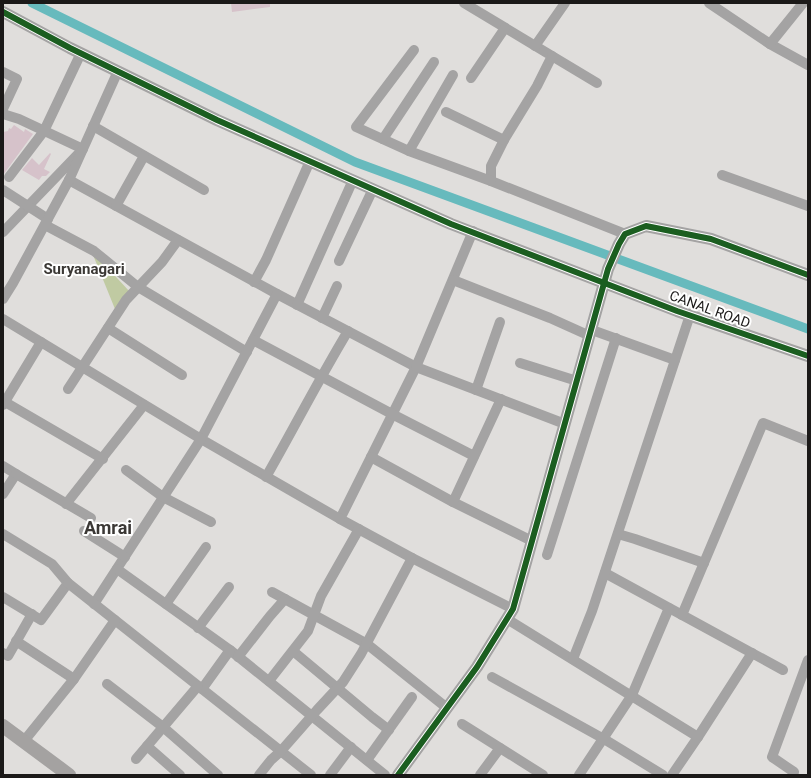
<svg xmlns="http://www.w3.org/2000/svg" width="811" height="778" viewBox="0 0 811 778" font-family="Roboto,sans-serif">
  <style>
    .green { fill: #c0caa2 }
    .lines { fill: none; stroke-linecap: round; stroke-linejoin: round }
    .canal { stroke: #67babd; stroke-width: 9 }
    .building { fill: #d6c2ca }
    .minor { stroke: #a4a3a3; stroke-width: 10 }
    .tertiary { stroke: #a4a3a3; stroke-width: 12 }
    .secondary { stroke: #a4a2a1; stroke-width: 14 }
    .cycleway-casing { stroke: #fff; stroke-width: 8 }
    .cycleway { stroke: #1b5e20; stroke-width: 6 }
    .labels { text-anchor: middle; stroke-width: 4; stroke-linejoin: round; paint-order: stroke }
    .street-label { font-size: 14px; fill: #1b1918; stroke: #fff }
    .neighbourhood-label { font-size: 15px; font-weight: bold; fill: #3b3835; stroke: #fff }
    .district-label { font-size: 18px; font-weight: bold; fill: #3b3835; stroke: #fff }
  </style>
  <rect width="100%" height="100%" fill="#e0dedc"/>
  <!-- green -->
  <polygon class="green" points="91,250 130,292 117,314"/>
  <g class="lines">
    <!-- canal -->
    <polyline class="canal" points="32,3 355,162 808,329"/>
  </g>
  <!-- building -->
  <g class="building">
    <polygon points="231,3 270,3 270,7 232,12"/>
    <polygon points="14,125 24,132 25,129 33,134 3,175 3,132 8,131 9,128 11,129"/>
    <polygon points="50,153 51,154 44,169 50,172 46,176 42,176 39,180 22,170 32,158 39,165"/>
  </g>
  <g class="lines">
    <!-- minor -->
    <g class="minor">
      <polyline points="464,3 552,56 537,86 504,140 491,166 491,181 625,234"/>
      <polyline points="709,3 770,44 808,65"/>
      <polyline points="770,44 803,3"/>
      <polyline points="535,46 565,3"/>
      <polyline points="414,50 356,127 409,151 491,181"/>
      <polyline points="552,56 597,83"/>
      <polyline points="3,72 17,79 3,109"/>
      <polyline points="471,78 505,28"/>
      <polyline points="446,112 504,140"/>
      <polyline points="3,114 19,119 83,149 3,232"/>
      <polyline points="93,126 204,190"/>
      <polyline points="383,139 434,62"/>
      <polyline points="409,151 453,75"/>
      <polyline points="722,175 808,206"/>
      <polyline points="9,177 44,131 81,53"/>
      <polyline points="69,180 277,294 416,367 340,519 412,558"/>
      <polyline points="3,190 48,219"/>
      <polyline points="116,206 144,156"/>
      <polyline points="45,225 94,251 138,287 247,352"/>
      <polyline points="473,231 416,367 565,424"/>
      <polyline points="339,261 373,189"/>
      <polyline points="453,280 550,318 590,336"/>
      <polyline points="254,282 266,260 310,161"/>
      <polyline points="277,294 201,439 340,519"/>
      <polyline points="3,299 13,283 69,180 118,71"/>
      <polyline points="297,305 353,180"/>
      <polyline points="322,318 337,286"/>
      <polyline points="3,319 201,439 94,604"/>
      <polyline points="108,328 182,375"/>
      <polyline points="592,330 675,360"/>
      <polyline points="253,340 392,414 474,456"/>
      <polyline points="520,363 577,381"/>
      <polyline points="68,389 126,300 162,262 178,240"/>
      <polyline points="476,390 500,322"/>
      <polyline points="5,402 103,459"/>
      <polyline points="3,405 41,342"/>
      <polyline points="371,457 453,502 532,541"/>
      <polyline points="3,466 16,474 3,494"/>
      <polyline points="126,470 163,497 211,522"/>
      <polyline points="16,474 91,518"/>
      <path d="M266,477C294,428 319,379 348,331"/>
      <polyline points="453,502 501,399"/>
      <polyline points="66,504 144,405"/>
      <polyline points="84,531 125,557"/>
      <polyline points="3,534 52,564 68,583 41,620 3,597"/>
      <polyline points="618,534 635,539 704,563"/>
      <polyline points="547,555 616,338"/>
      <polyline points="117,569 230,650 385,775"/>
      <polyline points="605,573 783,670"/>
      <polyline points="68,583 311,775"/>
      <polyline points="272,592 367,644 447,708"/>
      <polyline points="166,604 206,547"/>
      <polyline points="682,615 763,423 808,441"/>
      <polyline points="507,619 698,737"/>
      <polyline points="198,628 229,587"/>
      <polyline points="16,641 74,679"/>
      <polyline points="293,651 372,717 389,730"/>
      <polyline points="3,653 8,656 32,614"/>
      <polyline points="238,657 270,616 285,599"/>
      <polyline points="573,659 592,611 690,315"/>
      <polyline points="492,677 604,739 663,775"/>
      <polyline points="269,681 308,631 321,596 359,529"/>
      <polyline points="107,684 163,727 218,775"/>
      <polyline points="202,689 230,650"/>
      <polyline points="462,724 543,775"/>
      <polyline points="24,741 74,679 115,620"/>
      <polyline points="147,746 180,775"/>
      <polyline points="136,759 198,686"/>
      <polyline points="367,760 412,697"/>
      <polyline points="794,772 772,757 808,660"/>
      <polyline points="259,775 271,760 281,751 317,710 343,682 361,654 412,558 513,609"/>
      <polyline points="330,775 351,747"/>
      <polyline points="480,775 500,748"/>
      <polyline points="579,775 632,695 669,608"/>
      <polyline points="672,775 698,737 752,653"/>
    </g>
    <!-- tertiary -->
    <g class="tertiary">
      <polyline points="3,12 70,48 217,120 451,224 677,311 808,356"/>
      <polyline points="398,775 477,667 513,609 608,269 619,244 625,234 646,226 711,239 808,275"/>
    </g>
    <!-- secondary -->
    <polyline class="secondary" points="3,726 69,775"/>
    <defs>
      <g id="cycleway">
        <polyline points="3,12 70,48 217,120 451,224 677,311 808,356"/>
        <polyline points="398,775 477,667 513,609 608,269 619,244 625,234 646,226 711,239 808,275"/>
      </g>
    </defs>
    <!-- cycleway casing -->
    <use href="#cycleway" class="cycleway-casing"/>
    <!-- cycleway -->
    <use href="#cycleway" class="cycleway"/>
  </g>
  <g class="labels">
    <!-- street labels -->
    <g class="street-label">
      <text transform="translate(710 309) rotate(20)" y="5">CANAL ROAD</text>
    </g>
    <!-- neighbourhood labels -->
    <g class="neighbourhood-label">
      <text x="84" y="274">Suryanagari</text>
    </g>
    <!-- district labels -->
    <g class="district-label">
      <text x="108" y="534">Amrai</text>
    </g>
  </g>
  <!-- border -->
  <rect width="811" height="778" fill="none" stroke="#1b1918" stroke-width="8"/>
</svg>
